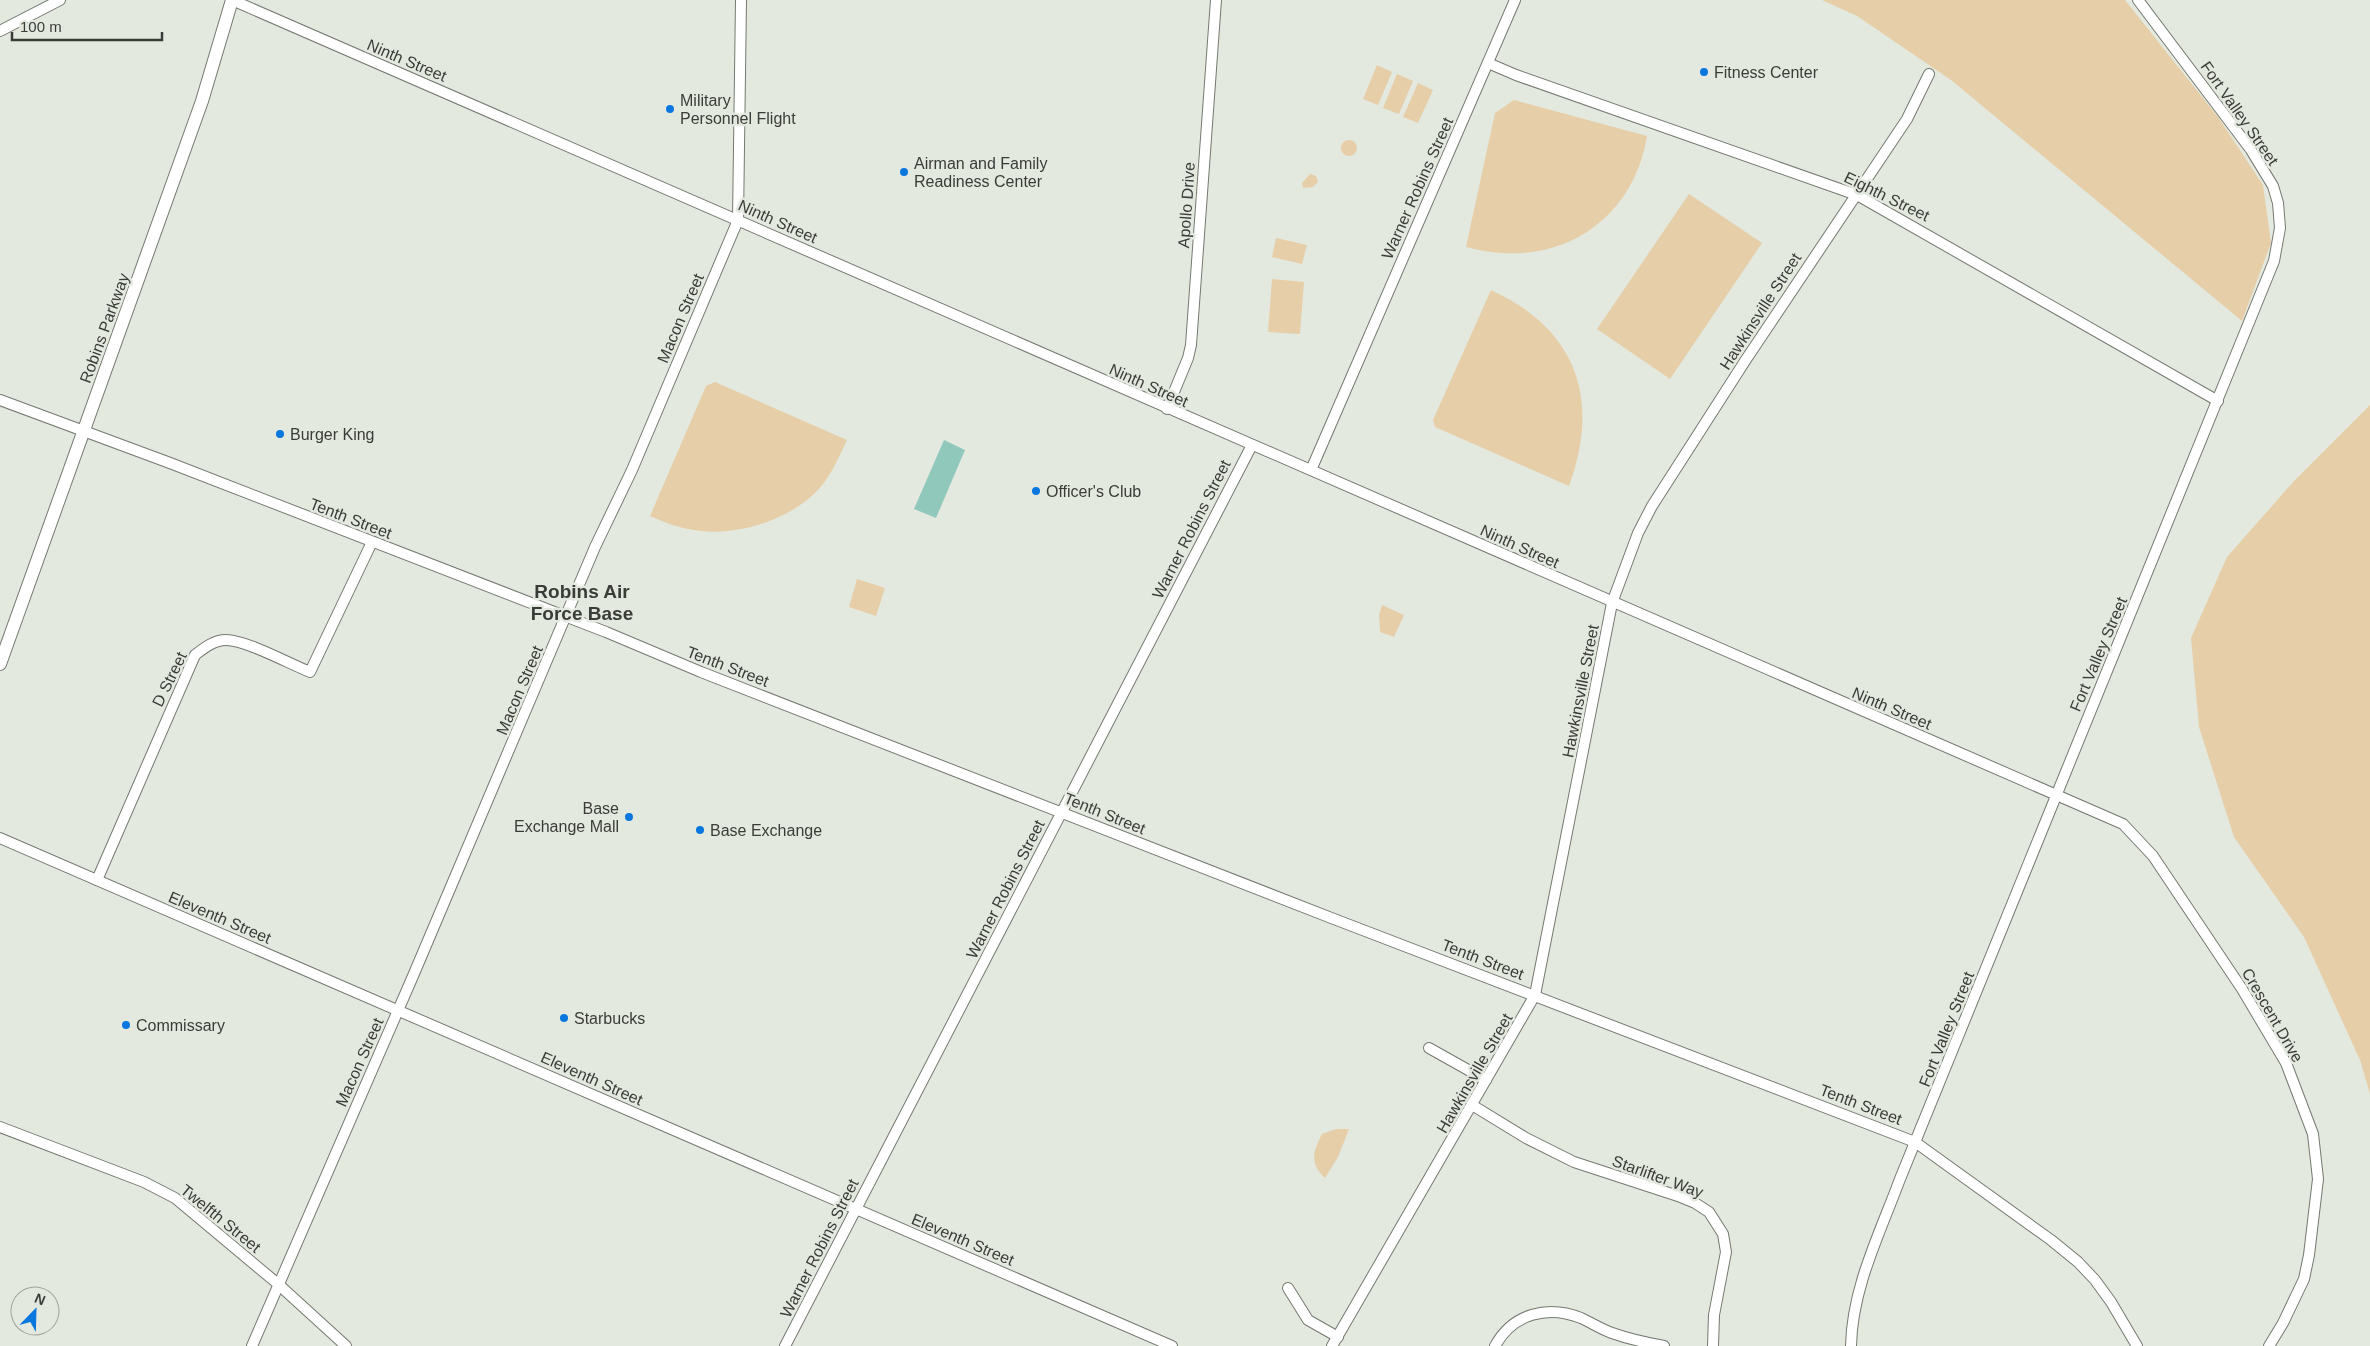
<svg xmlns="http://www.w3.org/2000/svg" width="2370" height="1346" viewBox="0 0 2370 1346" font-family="Arial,sans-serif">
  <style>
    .green { fill: #e6cea8 }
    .water { fill: #90c8bc }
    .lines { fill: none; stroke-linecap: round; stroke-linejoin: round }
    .minor-casing { stroke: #757970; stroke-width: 12 }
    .tertiary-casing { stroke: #757970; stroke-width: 14 }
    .minor { stroke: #fff; stroke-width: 10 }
    .tertiary { stroke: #fff; stroke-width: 12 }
    .poi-dot { fill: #0977de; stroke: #e4e9df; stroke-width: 2 }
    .labels { text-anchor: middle; stroke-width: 5; stroke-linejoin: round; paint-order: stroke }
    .street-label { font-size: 16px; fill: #3a3c38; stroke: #e4e9df }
    .poi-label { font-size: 16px; fill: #3a3c38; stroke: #e4e9df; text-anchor: start }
    .quarter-label { font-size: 19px; font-weight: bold; fill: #3a3c38; stroke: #e4e9df }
  </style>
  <rect width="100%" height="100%" fill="#e4e9df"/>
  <!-- green -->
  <g class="green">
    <polygon points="1822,0 2125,0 2218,117 2263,185 2271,243 2242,321 1951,80 1857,16"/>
    <polygon points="1377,65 1392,72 1378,105 1363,99"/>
    <polygon points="1397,74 1413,81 1399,114 1383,108"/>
    <polygon points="1418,83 1433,90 1418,123 1403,117"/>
    <path d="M1514,100L1647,136C1632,226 1552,271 1466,247L1495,113Z"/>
    <circle cx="1349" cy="148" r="8"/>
    <polygon points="1310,174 1316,176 1318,182 1313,187 1303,188 1302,183"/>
    <polygon points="1689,194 1762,243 1670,379 1597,329"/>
    <polygon points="1276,238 1307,245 1302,264 1272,257"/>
    <polygon points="1272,279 1304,282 1300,334 1268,332"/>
    <path d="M1491,290C1576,329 1601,398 1569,486L1435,427L1433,420Z"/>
    <path d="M715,382L847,440C839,457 831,476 818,490C788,521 736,537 694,530C678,528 664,522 650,516L706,386Z"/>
    <polygon points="2370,405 2370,1094 2360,1060 2304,937 2234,837 2199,727 2191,638 2227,557 2294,481"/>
    <polygon points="857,579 885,588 876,616 849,607"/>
    <polygon points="1382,605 1404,615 1394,637 1380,632 1379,615"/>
    <path d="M1336,1129H1349L1338,1157L1325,1178C1309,1163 1313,1152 1322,1134Z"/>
  </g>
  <!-- water -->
  <polygon class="water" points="944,440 965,450 936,518 914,509"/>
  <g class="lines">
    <defs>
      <g id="minor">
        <polyline points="232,0 2123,824 2153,856 2242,989 2286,1063 2313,1134 2318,1179 2309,1255 2304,1279 2283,1323 2269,1346"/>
        <polyline points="0,31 60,0"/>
        <polyline points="1488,63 1516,75 1857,195 2218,401"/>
        <polyline points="0,400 170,463 606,632 701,672 1334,919 1915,1142 2051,1240 2078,1262 2095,1280 2111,1302 2137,1346"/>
        <polyline points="1167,409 1188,358 1191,345 1216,0"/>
        <polyline points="1311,470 1515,0"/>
        <polyline points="0,838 1172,1346"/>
        <path d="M97,880L195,655C204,648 214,640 226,640C246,640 290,664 310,672L372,542"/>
        <polyline points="1429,1048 1486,1080"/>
        <polyline points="1472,1105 1526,1138 1574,1162 1678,1196 1695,1203 1709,1212 1723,1234 1726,1252 1714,1315 1713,1346"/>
        <polyline points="0,1127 144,1182 175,1198 278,1284 346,1346"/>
        <polyline points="1288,1288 1308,1320 1338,1337"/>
        <polyline points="252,1346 413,976 595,547 632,470 738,220 741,0"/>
        <polyline points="785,1346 1252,445"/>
        <polyline points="1332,1346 1535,995 1612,603 1638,533 1652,506 1745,361 1907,119 1929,74"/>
        <path d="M1495,1346C1513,1313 1548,1305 1581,1318C1592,1323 1601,1329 1612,1333C1629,1339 1647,1343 1664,1346"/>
        <path d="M1851,1346C1852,1288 1880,1233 1900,1179L2274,261L2280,228L2278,203L2273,186L2251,150L2138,0"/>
      </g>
      <polyline id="tertiary" points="0,664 202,101 232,0"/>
    </defs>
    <!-- minor casing -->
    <use href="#minor" class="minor-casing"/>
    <!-- tertiary casing -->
    <use href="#tertiary" class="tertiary-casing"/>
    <!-- minor -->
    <use href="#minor" class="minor"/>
    <!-- tertiary -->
    <use href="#tertiary" class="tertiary"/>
  </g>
  <!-- markers -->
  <g class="poi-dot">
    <circle cx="1704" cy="72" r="5"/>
    <circle cx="670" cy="109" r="5"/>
    <circle cx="904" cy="172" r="5"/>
    <circle cx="280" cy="434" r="5"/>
    <circle cx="1036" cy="491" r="5"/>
    <circle cx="629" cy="817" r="5"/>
    <circle cx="700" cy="830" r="5"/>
    <circle cx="564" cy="1018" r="5"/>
    <circle cx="126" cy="1025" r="5"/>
  </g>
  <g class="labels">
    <!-- street labels -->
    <g class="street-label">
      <text transform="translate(407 60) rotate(23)" y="6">Ninth Street</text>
      <text transform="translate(2240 113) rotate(55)" y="6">Fort Valley Street</text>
      <text transform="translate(1417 188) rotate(-66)" y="6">Warner Robins Street</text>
      <text transform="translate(1887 196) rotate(26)" y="6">Eighth Street</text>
      <text transform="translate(1186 205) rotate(-86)" y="6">Apollo Drive</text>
      <text transform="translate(778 221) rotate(24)" y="6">Ninth Street</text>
      <text transform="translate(1760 311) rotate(-57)" y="6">Hawkinsville Street</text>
      <text transform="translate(680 318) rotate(-67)" y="6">Macon Street</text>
      <text transform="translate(104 328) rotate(-70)" y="6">Robins Parkway</text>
      <text transform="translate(1149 385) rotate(24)" y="6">Ninth Street</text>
      <text transform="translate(351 518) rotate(21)" y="6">Tenth Street</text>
      <text transform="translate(1191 529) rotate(-63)" y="6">Warner Robins Street</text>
      <text transform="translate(1520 546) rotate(24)" y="6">Ninth Street</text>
      <text transform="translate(2098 654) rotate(-67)" y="6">Fort Valley Street</text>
      <text transform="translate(728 666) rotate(21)" y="6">Tenth Street</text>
      <text transform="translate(169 679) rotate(-64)" y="6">D Street</text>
      <text transform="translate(519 690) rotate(-67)" y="6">Macon Street</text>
      <text transform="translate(1580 691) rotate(-79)" y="6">Hawkinsville Street</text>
      <text transform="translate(1892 708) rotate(23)" y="6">Ninth Street</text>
      <text transform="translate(1105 813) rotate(22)" y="6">Tenth Street</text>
      <text transform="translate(1005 889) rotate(-63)" y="6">Warner Robins Street</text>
      <text transform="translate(220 917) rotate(23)" y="6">Eleventh Street</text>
      <text transform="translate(1483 959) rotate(21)" y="6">Tenth Street</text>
      <text transform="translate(2273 1015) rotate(60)" y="6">Crescent Drive</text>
      <text transform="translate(1946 1029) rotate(-68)" y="6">Fort Valley Street</text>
      <text transform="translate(359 1062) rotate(-66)" y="6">Macon Street</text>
      <text transform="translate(1474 1073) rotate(-60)" y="6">Hawkinsville Street</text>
      <text transform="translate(592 1078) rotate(24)" y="6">Eleventh Street</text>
      <text transform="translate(1861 1104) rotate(21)" y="6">Tenth Street</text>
      <text transform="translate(1658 1176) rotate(20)" y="6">Starlifter Way</text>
      <text transform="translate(221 1218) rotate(39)" y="6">Twelfth Street</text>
      <text transform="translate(963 1239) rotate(23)" y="6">Eleventh Street</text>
      <text transform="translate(819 1248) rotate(-63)" y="6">Warner Robins Street</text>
    </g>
    <!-- poi labels -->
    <g class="poi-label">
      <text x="1714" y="78">Fitness Center</text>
      <text x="680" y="106">Military<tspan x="680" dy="18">Personnel Flight</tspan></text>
      <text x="914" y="169">Airman and Family<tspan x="914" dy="18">Readiness Center</tspan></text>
      <text x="290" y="440">Burger King</text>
      <text x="1046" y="497">Officer's Club</text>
      <text x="619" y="814" text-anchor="end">Base<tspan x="619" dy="18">Exchange Mall</tspan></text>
      <text x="710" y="836">Base Exchange</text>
      <text x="574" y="1024">Starbucks</text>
      <text x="136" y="1031">Commissary</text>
    </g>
    <!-- quarter labels -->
    <g class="quarter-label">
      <text x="582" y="598">Robins Air<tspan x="582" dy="22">Force Base</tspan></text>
    </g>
  </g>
  <!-- north arrow -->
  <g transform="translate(35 1311) rotate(23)"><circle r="24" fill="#e4e9df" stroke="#a0a49c"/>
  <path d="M0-4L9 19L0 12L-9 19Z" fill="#0977de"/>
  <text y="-8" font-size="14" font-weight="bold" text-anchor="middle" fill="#3a3c38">N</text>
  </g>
  <!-- scale -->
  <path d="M12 32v8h150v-8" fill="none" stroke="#3a3c38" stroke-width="2.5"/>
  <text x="20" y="32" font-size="15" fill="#3a3c38" stroke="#e4e9df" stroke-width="4" paint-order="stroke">100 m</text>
</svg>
